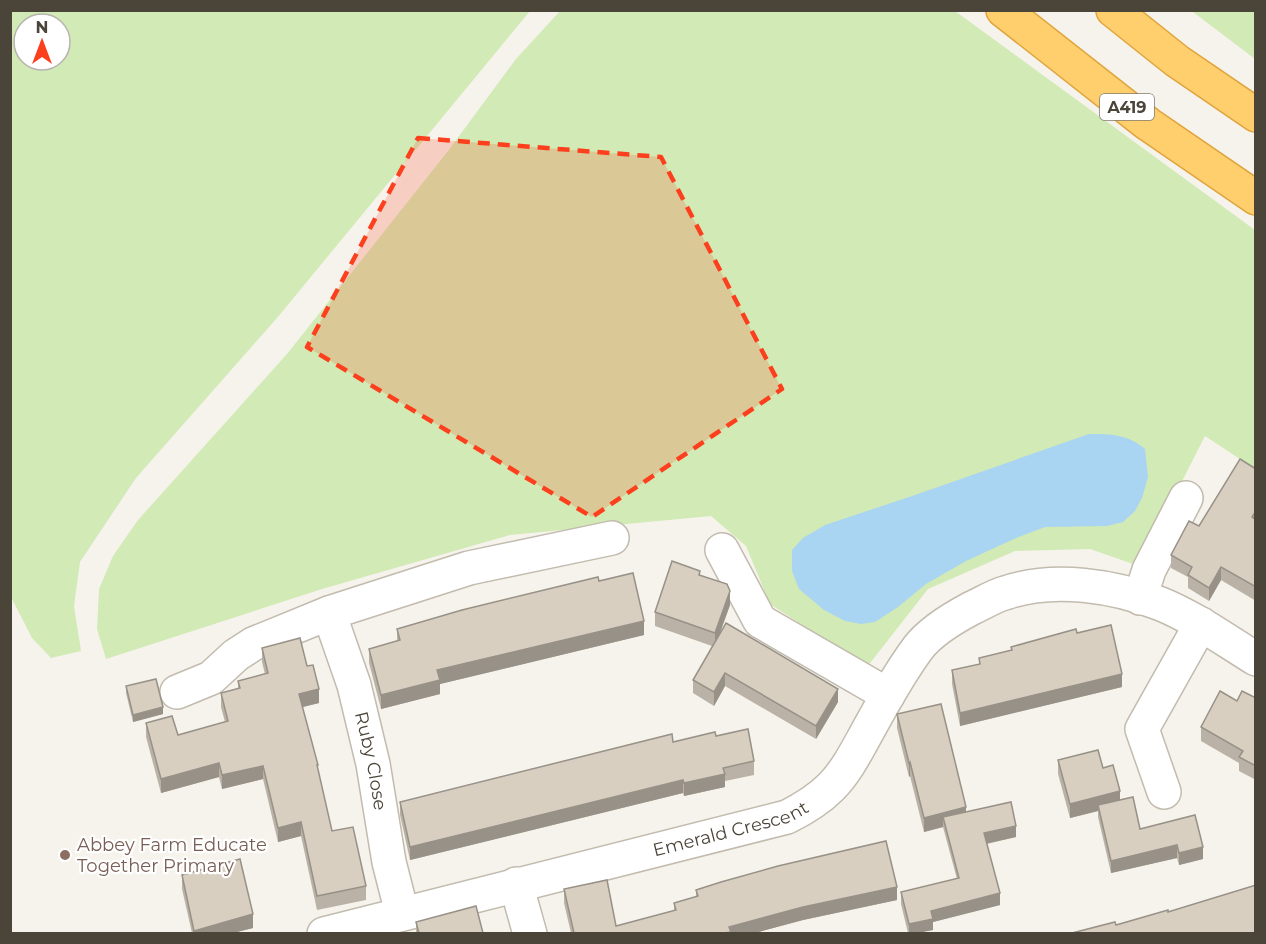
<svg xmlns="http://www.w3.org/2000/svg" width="1266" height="944" viewBox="0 0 1266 944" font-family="Montserrat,sans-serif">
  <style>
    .green { fill: #d2eab5; fill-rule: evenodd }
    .water { fill: #a9d4f2 }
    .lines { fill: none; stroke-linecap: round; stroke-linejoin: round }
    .minor-casing { stroke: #c2bbae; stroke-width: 36 }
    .highway-casing { stroke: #e0a43c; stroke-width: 36 }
    .minor { stroke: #fff; stroke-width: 33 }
    .highway { stroke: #ffcf6e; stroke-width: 33 }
    .wall { fill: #bab2a6 }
    .shaded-wall { fill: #979187 }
    .building { fill: #d8cfc1; stroke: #979187; stroke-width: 1.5 }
    .marked { fill: #fc3f1d; fill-opacity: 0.2; stroke: #fc3f1d; stroke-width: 4.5; stroke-dasharray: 12 8; stroke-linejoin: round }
    .education-dot { fill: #8d6e63; stroke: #fff; stroke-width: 2 }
    .labels { text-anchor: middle; stroke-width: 4.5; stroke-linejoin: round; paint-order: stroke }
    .shield { fill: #fff; stroke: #817c74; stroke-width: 1.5 }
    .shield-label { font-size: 16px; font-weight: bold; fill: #4b4439 }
    .street-label { font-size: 18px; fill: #4b4439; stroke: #fff }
    .education-label { font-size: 18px; fill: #785e54; stroke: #fff; text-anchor: start }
  </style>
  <rect width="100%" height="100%" fill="#f6f3ec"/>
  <!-- green -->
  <g class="green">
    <path d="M10,11H530L277,318L136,478L80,562L74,606L81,651L51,658L32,638L11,597ZM24,24H60V60H24Z"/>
    <polygon points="560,11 955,11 1255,230 1255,469 1205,436 1139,566 1090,549 1015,551 928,589 867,667 770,604 746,546 711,516 510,535 322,589 106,659 97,629 99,589 113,556 138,520 287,354 448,151 516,59"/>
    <polygon points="1192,11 1255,11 1255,59 1193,12"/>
  </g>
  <!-- water -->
  <path class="water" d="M1089,434C1111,434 1127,434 1145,449L1148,477L1142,498L1135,511L1123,522L1107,526L1045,527L1016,538L966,561L926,584L898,607L875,622L861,624L845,621L824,610L799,589L792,571V550L803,538L825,525L915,495Z"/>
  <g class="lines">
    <defs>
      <g id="minor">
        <polyline points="722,550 760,621 888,695"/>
        <polyline points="1140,598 1149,570 1186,498"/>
        <path id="s1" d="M329,613L354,685L373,764L389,862L402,913"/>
        <polyline points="177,692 211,678 236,655 253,644 329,613 469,568 612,538"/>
        <polyline points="1164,792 1142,729 1201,624"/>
        <polyline points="516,884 530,934"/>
        <path id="s2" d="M324,934L787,817C803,809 818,800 831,787C846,772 856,752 866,734C882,705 898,675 918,648C931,631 953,618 972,608C983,603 994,596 1005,593C1054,576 1115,586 1161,604C1195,618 1225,640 1256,659"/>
      </g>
      <g id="highway">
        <polyline points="1003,10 1148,124 1256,198"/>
        <polyline points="1113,10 1177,61 1256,115"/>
      </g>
    </defs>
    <!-- minor casing -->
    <use href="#minor" class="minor-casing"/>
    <!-- highway casing -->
    <use href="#highway" class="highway-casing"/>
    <!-- minor -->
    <use href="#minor" class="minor"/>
    <!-- highway -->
    <use href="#highway" class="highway"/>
  </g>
  <!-- wall -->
  <g class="wall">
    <polygon points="1256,469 1256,601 1221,580 1209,601 1188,588 1188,577 1171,568 1171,555"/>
    <polygon points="700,575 730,605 720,632 838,702 816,739 725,686 714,706 693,693 693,680 712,646 655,626 655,612"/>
    <polygon points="599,581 644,635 440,684 440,694 381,709 369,663 369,649 397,641 397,629"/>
    <polygon points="1077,633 1122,687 960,726 952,684 952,670 979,665 979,658 1011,651 1011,647"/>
    <polygon points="262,648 307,666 319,703 302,707 332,831 366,886 366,900 317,910 301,836 278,842 263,779 222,789 219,777 161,793 146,737 146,723 178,735 225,722 221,707 221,693 238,689 238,681 265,674 262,662"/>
    <polygon points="126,686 163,714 133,722 126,693"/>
    <polygon points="1256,698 1256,780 1239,771 1239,763 1201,741 1201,727 1237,701"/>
    <polygon points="897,714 966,812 1016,837 987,844 1000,905 933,922 933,930 917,933 908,933 901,904 901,892 957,879 943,827 924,832 910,776 909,777 897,728"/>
    <polygon points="716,736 754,761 754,775 725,781 725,787 684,796 683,793 410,860 400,815 400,802 673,742"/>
    <polygon points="1058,760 1103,768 1120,800 1140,829 1203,859 1179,865 1177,858 1111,873 1098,817 1098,811 1070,818 1058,774"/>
    <polygon points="182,875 253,928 233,933 192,933 182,889"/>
    <polygon points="564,889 616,926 674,911 674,903 696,897 696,890 897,900 803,920 755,933 571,933 564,903"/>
    <polygon points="416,922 483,933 416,933"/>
  </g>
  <!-- shaded-wall -->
  <g class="shaded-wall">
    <polygon points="1221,567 1221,580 1209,601 1209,588"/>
    <polygon points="730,591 730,605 715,647 715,633"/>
    <polygon points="644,621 644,635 440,684 440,694 381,709 381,695 437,670"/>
    <polygon points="725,673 725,686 714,706 714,692"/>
    <polygon points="1122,674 1122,687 960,726 960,713"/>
    <polygon points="319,689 319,703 299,708 299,694"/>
    <polygon points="838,689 838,702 816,739 816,726"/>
    <polygon points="163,707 163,714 133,722 133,715"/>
    <polygon points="910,762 910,776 909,777 909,763"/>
    <polygon points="219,763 219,777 161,793 161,779"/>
    <polygon points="263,766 263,779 222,789 222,775"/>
    <polygon points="725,774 725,787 684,796 684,783"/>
    <polygon points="683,780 683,793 410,860 410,847"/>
    <polygon points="1120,791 1120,805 1098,805 1098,811 1070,818 1070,804"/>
    <polygon points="966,807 966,821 943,817 943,827 924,832 924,818"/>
    <polygon points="301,822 301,836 278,842 278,828"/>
    <polygon points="1016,826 1016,837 984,844 984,833"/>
    <polygon points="1177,845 1177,858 1111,873 1111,861"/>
    <polygon points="1203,847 1203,859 1179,865 1179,853"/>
    <polygon points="897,887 897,900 803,920 755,933 724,933 729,927 803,907"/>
    <polygon points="1000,893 1000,905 933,922 933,930 917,933 909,933 909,924 931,911"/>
    <polygon points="253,914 253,928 233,933 194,933 194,931"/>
  </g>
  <!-- building -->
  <g class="building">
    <polygon points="1240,459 1256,469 1256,511 1252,517 1256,520 1256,587 1221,567 1209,588 1188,575 1192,567 1171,555 1189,521 1199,526"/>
    <polygon points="672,561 700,571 699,575 727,584 730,591 715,633 655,612"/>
    <polygon points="633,573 644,621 437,670 440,680 381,695 369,649 400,640 397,629 462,610 598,577 599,581"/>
    <polygon points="726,623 838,689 816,726 725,673 714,692 693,680"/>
    <polygon points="1111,625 1122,674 960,713 952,670 980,664 979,658 1012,650 1011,647 1076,629 1077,633"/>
    <polygon points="300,638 307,666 313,665 319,689 299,694 318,765 317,765 332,831 353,827 366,886 317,896 301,822 278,828 263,766 222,775 219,763 161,779 146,723 172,716 178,735 228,721 221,693 240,688 238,681 268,673 262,648"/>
    <polygon points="156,679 163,707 133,715 126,686"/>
    <polygon points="1220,691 1237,701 1242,691 1256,698 1256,766 1239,757 1243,751 1201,727"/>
    <polygon points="941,704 966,807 924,818 910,762 909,763 897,714"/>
    <polygon points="748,729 754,761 723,768 725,774 684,783 683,780 410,847 400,802 672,734 673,742 715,732 716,736"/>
    <polygon points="1098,750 1103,768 1113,765 1120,791 1070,804 1058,760"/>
    <polygon points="1133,797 1140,829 1195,815 1203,847 1179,853 1177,845 1111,861 1098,805"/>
    <polygon points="1011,802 1016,826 984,833 1000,893 931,911 933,919 909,924 901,892 959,878 943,817"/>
    <polygon points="886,841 897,887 803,907 729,927 731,932 724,933 574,933 564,889 607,880 616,926 676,910 674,903 698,896 696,890 721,882 778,866"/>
    <polygon points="240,859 253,914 194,931 182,875"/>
    <polygon points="1256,885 1256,933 1072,933 1115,922 1116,925 1168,910 1168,912"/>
    <polygon points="476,906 483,933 419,933 416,922"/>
  </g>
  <!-- marked area -->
  <path class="marked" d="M418,138L661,157L782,389L592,517L307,347Z"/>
  <!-- markers -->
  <circle class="education-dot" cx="65" cy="855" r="6"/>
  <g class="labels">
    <!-- shield labels -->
    <rect class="shield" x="1100" y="94" width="54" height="26" rx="4.5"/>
    <g class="shield-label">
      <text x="1127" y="113">A419</text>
    </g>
    <!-- street labels -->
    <g class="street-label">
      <text dy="6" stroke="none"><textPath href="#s1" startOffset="154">Ruby Close</textPath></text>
      <text dy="6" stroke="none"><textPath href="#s2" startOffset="420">Emerald Crescent</textPath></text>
    </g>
    <!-- education labels -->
    <g class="education-label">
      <text x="77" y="851">Abbey Farm Educate<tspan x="77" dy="21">Together Primary</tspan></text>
    </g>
  </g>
  <!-- border -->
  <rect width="1266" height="944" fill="none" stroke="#4b4439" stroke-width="24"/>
  <!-- north arrow -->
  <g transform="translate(42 42)"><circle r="28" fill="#ffffff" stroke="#b7b4b0" stroke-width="1.5"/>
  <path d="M0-4.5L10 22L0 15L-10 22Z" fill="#fc3f1d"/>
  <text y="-9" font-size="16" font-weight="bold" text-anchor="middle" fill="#4b4439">N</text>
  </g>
</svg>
